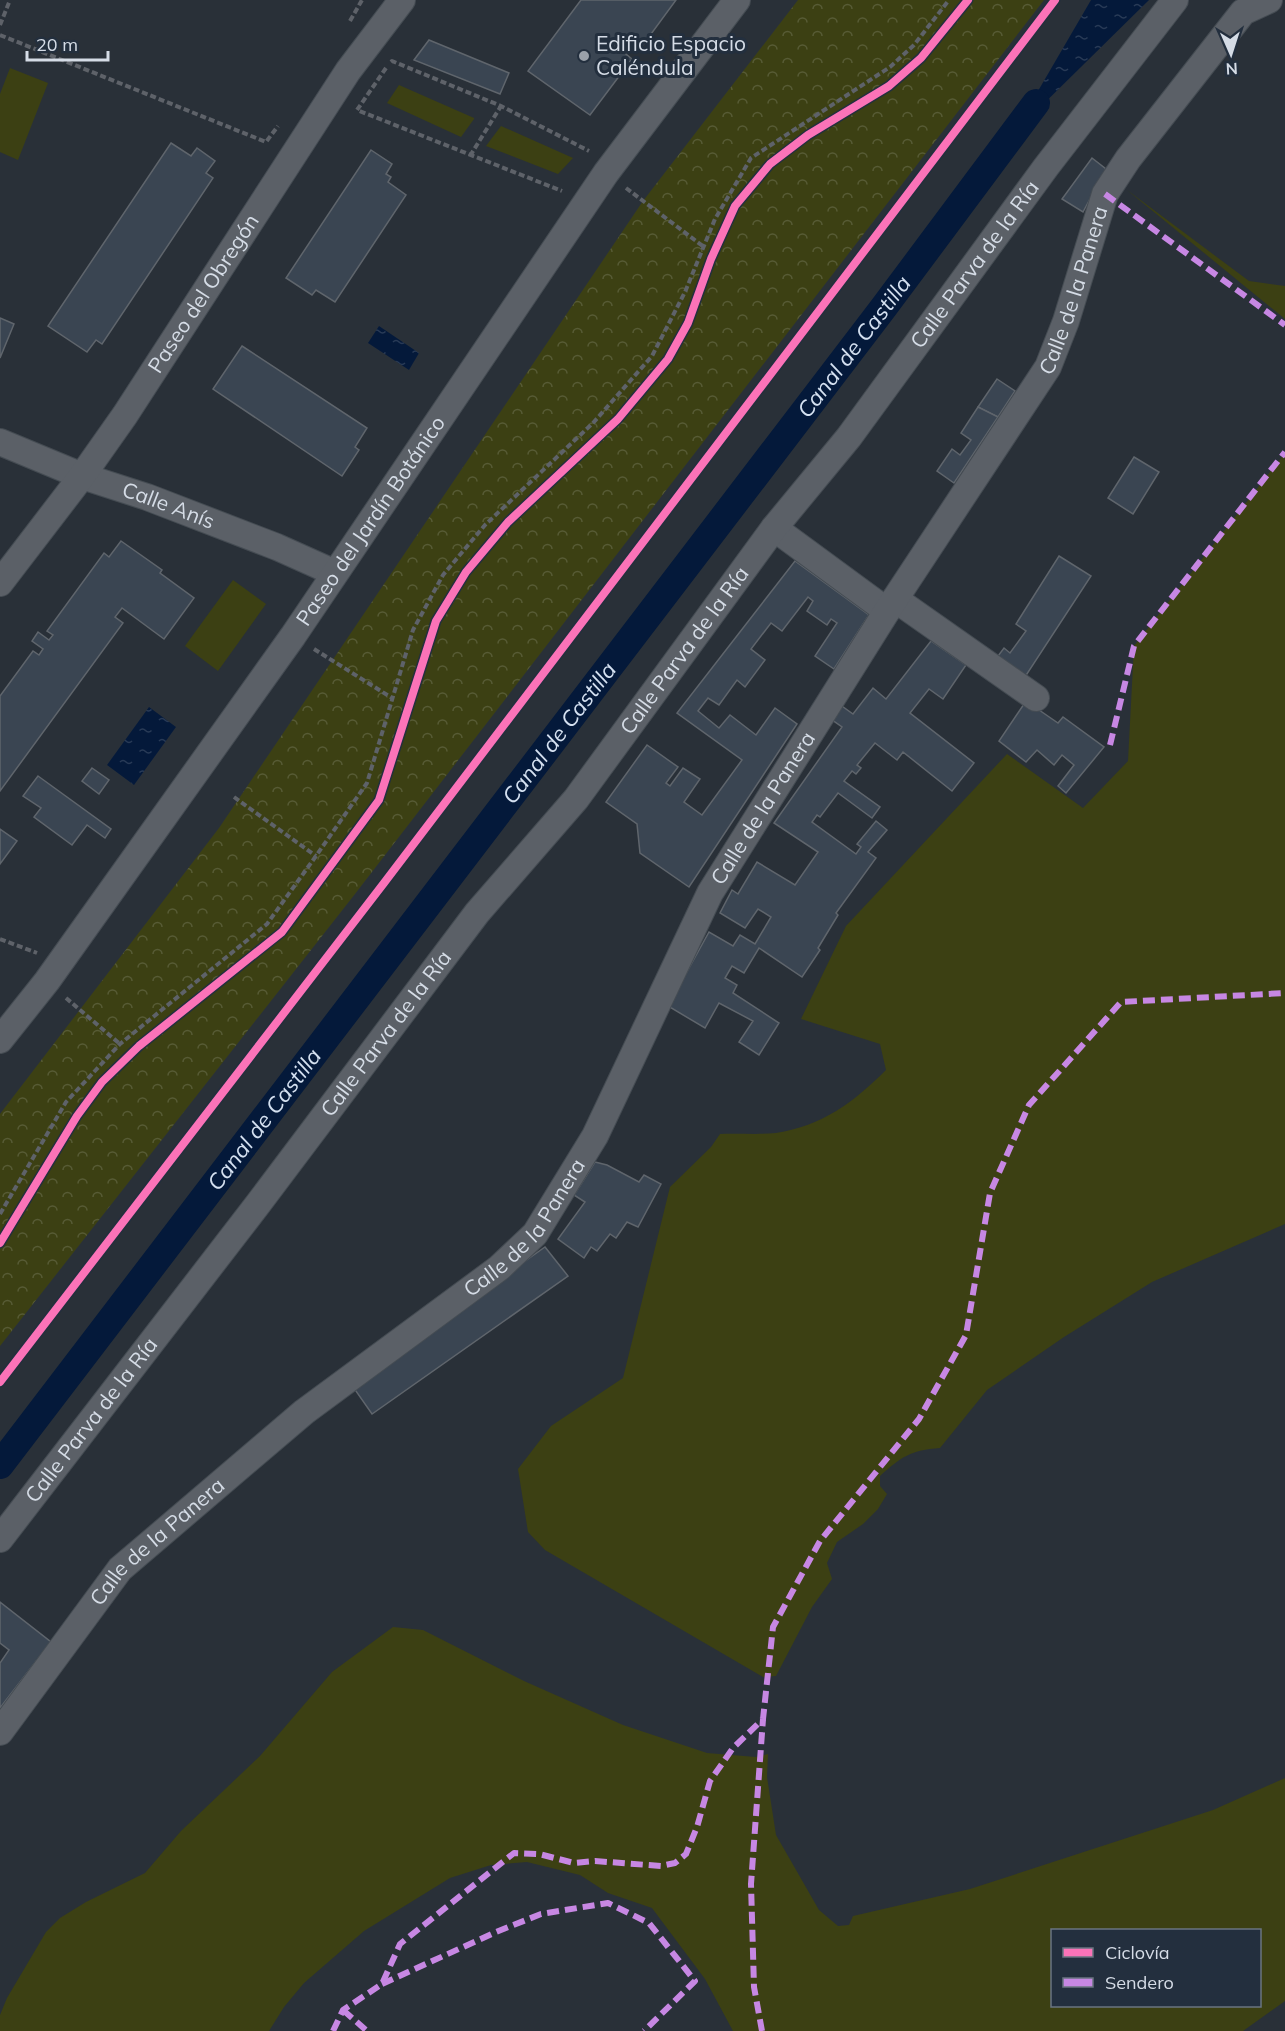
<svg xmlns="http://www.w3.org/2000/svg" width="1285" height="2031" viewBox="0 0 1285 2031" font-family="Mulish,sans-serif">
  <style>
    .grass { fill: #3c4013; fill-rule: evenodd }
    .park { fill: url(#park-crowns) }
    .water { fill: url(#water-ripples) }
    .lines { fill: none; stroke-linecap: round; stroke-linejoin: round }
    .canal { stroke: #04193a; stroke-width: 28 }
    .building { fill: #3a4552; stroke: #5f656c; stroke-width: 1.5 }
    .street-casing { stroke: #454c53; stroke-width: 28 }
    .path { stroke: #5e6269; stroke-width: 4; stroke-dasharray: 6 3; stroke-linecap: butt }
    .street { stroke: #5b6067; stroke-width: 26 }
    .quiet { stroke: #c787e3; stroke-width: 6; stroke-dasharray: 12 6; stroke-linecap: butt }
    .cycleway-casing { stroke: #232f3e; stroke-width: 11 }
    .cycleway { stroke: #fb73b8; stroke-width: 8 }
    .poi-dot { fill: #99a0a9; stroke: #232f3e; stroke-width: 2 }
    .labels { text-anchor: middle; stroke-width: 6; stroke-linejoin: round; paint-order: stroke }
    .poi-label { font-size: 21px; fill: #d5dce6; stroke: #232f3e; text-anchor: start }
    .street-label { font-size: 21px; fill: #d5dce6; stroke: #232f3e }
    .water-label { font-size: 22px; font-style: italic; fill: #d5e1f1; stroke: #232f3e }
  </style>
  <defs>
    <pattern id="park-crowns" width="20" height="18" patternUnits="userSpaceOnUse" patternTransform="scale(1.5)"><rect width="20" height="18" fill="#3c4013"/><path d="M2 6a3 3 0 1 1 6 0M12 15a3 3 0 1 1 6 0" fill="none" stroke="#575b35"/></pattern>
    <pattern id="water-ripples" width="26" height="14" patternUnits="userSpaceOnUse" patternTransform="scale(1.5)"><rect width="26" height="14" fill="#04193a"/><path d="M2 4q2-2 4 0t4 0M15 11q2-2 4 0t4 0" fill="none" stroke="#283a56"/></pattern>
  </defs>
  <rect width="100%" height="100%" fill="#293038"/>
  <!-- grass -->
  <g class="grass">
    <polygon points="10,68 48,83 18,160 0,152 0,94"/>
    <polygon points="399,85 474,118 474,119 461,137 387,103"/>
    <polygon points="501,126 573,158 558,174 486,146"/>
    <polygon points="1127,190 1249,281 1285,286 1285,319"/>
    <path d="M1285,453V1224L1152,1282L1064,1337L987,1390L940,1448C911,1450 901,1457 880,1476V1486L887,1494L878,1509L863,1524L837,1542L827,1563L832,1579L812,1607L776,1676L763,1677L545,1550L528,1532L518,1469L551,1426L623,1378L670,1187L711,1147L720,1134C738,1133 758,1135 776,1133C822,1126 854,1102 886,1070L880,1044L801,1019L846,926L1007,754L1083,808L1128,761L1134,646Z"/>
    <polygon points="233,580 266,604 218,671 185,646"/>
    <path d="M393,1627L423,1630L524,1681L623,1725L707,1753L756,1757L768,1754L767,1777L776,1835L819,1910L838,1926L849,1925L853,1916L970,1889L1213,1810L1285,1778V2001L1243,2031H733L705,1979L652,1908L608,1893L580,1875L527,1862L491,1865L450,1878L364,1931L304,1983L284,2007L269,2031H0V2015L7,1998L46,1932L60,1918L86,1902L145,1873L181,1831L260,1756L332,1672ZM1052,1930H1260V2006H1052Z"/>
  </g>
  <!-- park -->
  <polygon class="park" points="798,0 1044,0 355,894 0,1346 0,1114 219,828 643,201"/>
  <!-- water -->
  <g class="water">
    <polygon points="1091,0 1149,0 1013,134"/>
    <polygon points="379,326 419,353 409,370 368,343"/>
    <polygon points="149,707 176,727 134,785 107,765"/>
  </g>
  <g class="lines">
    <!-- canal -->
    <path class="canal" id="s1" d="M0,1465L884,307L1036,103"/>
  </g>
  <!-- building -->
  <g class="building">
    <polygon points="581,0 676,0 643,45 636,40 626,54 632,59 590,115 528,71"/>
    <polygon points="429,40 509,73 500,94 414,60"/>
    <polygon points="171,143 191,156 197,148 215,161 206,173 213,178 102,344 96,340 87,352 48,326"/>
    <polygon points="371,150 392,164 386,174 391,177 388,182 406,195 335,302 316,290 312,295 286,278"/>
    <polygon points="1092,158 1106,169 1083,212 1062,199"/>
    <polygon points="0,318 14,324 0,358"/>
    <polygon points="242,346 367,428 355,447 359,450 342,476 213,389"/>
    <polygon points="997,379 1015,391 998,417 978,407"/>
    <polygon points="978,407 998,417 954,483 937,471 952,449 960,455 971,440 961,433"/>
    <polygon points="1134,457 1159,472 1133,514 1108,498"/>
    <polygon points="121,541 162,570 160,573 194,598 164,639 122,608 115,617 123,623 0,791 0,696 33,651 39,655 43,649 32,641 38,632 49,640 53,635 47,631 104,553 109,557"/>
    <polygon points="1059,556 1091,576 1023,680 995,660 1004,648 1010,653 1026,631 1016,624"/>
    <polygon points="795,561 869,615 834,669 815,656 837,623 831,619 827,625 807,611 813,601 808,597 782,631 771,623 751,649 765,660 745,687 737,680 719,705 708,698 698,711 719,728 730,715 756,735 775,708 797,724 689,887 640,853 637,824 606,802 647,745 678,767 666,783 670,786 683,768 700,779 684,802 702,815 742,760 677,713"/>
    <polygon points="931,641 966,665 943,699 929,689 910,713 974,763 952,791 903,752 897,760 875,743 857,765 861,768 856,774 852,771 844,781 880,807 872,818 838,793 820,817 817,815 812,822 856,854 861,847 857,844 876,821 887,830 868,852 876,858 836,913 838,915 818,948 820,950 802,977 759,948 744,973 732,966 725,978 737,985 733,993 779,1023 759,1055 739,1042 753,1021 719,1003 705,1028 668,1006 709,932 733,946 740,935 755,944 771,917 758,909 745,928 720,913 732,890 738,894 757,862 795,885 818,852 774,823 842,727 828,717 839,704 853,714 873,688 886,699"/>
    <polygon points="1026,701 1058,723 1063,717 1104,747 1066,793 1058,786 1074,765 1062,755 1054,765 1037,750 1026,762 999,741"/>
    <polygon points="92,768 109,780 99,794 82,781"/>
    <polygon points="38,776 111,829 105,838 87,825 72,845 34,817 41,808 23,796"/>
    <polygon points="0,829 17,841 0,864"/>
    <polygon points="595,1162 607,1165 639,1182 644,1175 661,1184 638,1227 627,1222 616,1238 610,1234 597,1251 591,1247 584,1258 558,1239 585,1202 574,1195"/>
    <polygon points="545,1247 568,1276 372,1414 351,1384"/>
    <polygon points="0,1602 51,1642 0,1708 0,1663 9,1650 0,1643"/>
  </g>
  <g class="lines">
    <defs>
      <g id="street">
        <path id="s2" d="M0,442L82,476L147,497L277,547L335,573"/>
        <polyline points="774,528 887,611"/>
        <path id="s3" d="M0,583L82,476L125,415L348,71L402,0"/>
        <polyline points="895,599 1036,698"/>
        <path id="s4" d="M0,1040L47,981L293,636L606,173L737,0"/>
        <path id="s5" d="M0,1539L258,1204L477,913L576,799L774,528L849,437L1046,167L1175,0"/>
        <path id="s6" d="M0,1732L120,1569L304,1412L499,1268L535,1234L595,1136L710,893L887,611L1048,367L1066,321L1105,194L1128,159L1243,12L1269,0"/>
      </g>
    </defs>
    <!-- street casing -->
    <use href="#street" class="street-casing"/>
    <!-- path -->
    <g class="path">
      <polyline points="350,21 362,0"/>
      <polyline points="0,25 10,0"/>
      <polyline points="0,35 266,142 278,126"/>
      <polyline points="391,62 392,61 501,106 589,151"/>
      <polyline points="386,68 357,110 562,191"/>
      <polyline points="470,156 501,106"/>
      <polyline points="626,188 704,247"/>
      <polyline points="314,649 392,698"/>
      <polyline points="234,797 316,856"/>
      <polyline points="0,939 37,953"/>
      <polyline points="66,998 120,1044"/>
      <polyline points="0,1214 66,1102 120,1044 267,924 316,856 367,783 413,630 443,575 485,525 593,423 652,356 685,292 715,219 751,158 890,67 914,45 949,0"/>
    </g>
    <!-- street -->
    <use href="#street" class="street"/>
    <!-- quiet -->
    <g class="quiet">
      <polyline points="1105,194 1285,325"/>
      <polyline points="1110,745 1134,646 1285,452"/>
      <polyline points="382,1984 496,1932 541,1914 608,1903 649,1923 695,1981 644,2031"/>
      <polyline points="343,2010 367,2031"/>
      <polyline points="333,2031 343,2010 382,1984 400,1944 514,1853 539,1854 574,1863 595,1861 661,1866 675,1863 686,1854 697,1827 710,1781 733,1748 763,1719 773,1627 820,1541 919,1419 966,1335 990,1193 1029,1105 1121,1002 1285,993"/>
      <polyline points="762,2031 754,1987 751,1884 763,1719"/>
    </g>
    <defs>
      <g id="cycleway">
        <polyline points="0,1243 77,1116 102,1082 139,1046 282,932 379,800 436,621 466,572 508,522 618,419 668,359 688,323 711,259 735,206 770,164 808,135 889,86 921,58 968,0"/>
        <polyline points="0,1382 384,883 1055,0"/>
      </g>
    </defs>
    <!-- cycleway casing -->
    <use href="#cycleway" class="cycleway-casing"/>
    <!-- cycleway -->
    <use href="#cycleway" class="cycleway"/>
  </g>
  <!-- markers -->
  <circle class="poi-dot" cx="584" cy="56" r="6"/>
  <g class="labels">
    <!-- poi labels -->
    <g class="poi-label">
      <text x="596" y="51">Edificio Espacio<tspan x="596" dy="24">Caléndula</tspan></text>
    </g>
    <!-- street labels -->
    <g class="street-label">
      <text dy="7" stroke="none"><textPath href="#s5" startOffset="1605">Calle Parva de la Ría</textPath></text>
      <text dy="7" stroke="none"><textPath href="#s6" startOffset="1826">Calle de la Panera</textPath></text>
      <text dy="7" stroke="none"><textPath href="#s3" startOffset="354">Paseo del Obregón</textPath></text>
      <text dy="7" stroke="none"><textPath href="#s2" startOffset="180">Calle Anís</textPath></text>
      <text dy="7" stroke="none"><textPath href="#s4" startOffset="638">Paseo del Jardín Botánico</textPath></text>
      <text dy="7" stroke="none"><textPath href="#s5" startOffset="1122">Calle Parva de la Ría</textPath></text>
      <text dy="7" stroke="none"><textPath href="#s6" startOffset="1220">Calle de la Panera</textPath></text>
      <text dy="7" stroke="none"><textPath href="#s5" startOffset="636">Calle Parva de la Ría</textPath></text>
      <text dy="7" stroke="none"><textPath href="#s6" startOffset="734">Calle de la Panera</textPath></text>
      <text dy="7" stroke="none"><textPath href="#s5" startOffset="150">Calle Parva de la Ría</textPath></text>
      <text dy="7" stroke="none"><textPath href="#s6" startOffset="248">Calle de la Panera</textPath></text>
    </g>
    <!-- water labels -->
    <g class="water-label">
      <text dy="8" stroke="none"><textPath href="#s1" startOffset="1407">Canal de Castilla</textPath></text>
      <text dy="8" stroke="none"><textPath href="#s1" startOffset="921">Canal de Castilla</textPath></text>
      <text dy="8" stroke="none"><textPath href="#s1" startOffset="435">Canal de Castilla</textPath></text>
    </g>
  </g>
  <!-- legend -->
  <rect x="1051" y="1929" width="210" height="78" fill="#232f3e" stroke="#6a7481" stroke-width="1.5"/>
  <rect x="1063" y="1948" width="30" height="9" fill="#fb73b8" stroke="#6a7481" stroke-width="1.5"/>
  <text x="1105" y="1959" font-size="18" fill="#d5dce6">Ciclovía</text>
  <rect x="1063" y="1978" width="30" height="9" fill="#c787e3" stroke="#6a7481" stroke-width="1.5"/>
  <text x="1105" y="1989" font-size="18" fill="#d5dce6">Sendero</text>
  <!-- north arrow -->
  <g transform="translate(1231 54) rotate(177)" stroke="#232f3e" stroke-width="4.5" paint-order="stroke">
  <path d="M0-4.5L10 22L0 15L-10 22Z" fill="#d5dce6"/>
  <text y="-9" font-size="16" font-weight="bold" text-anchor="middle" fill="#d5dce6">N</text>
  </g>
  <!-- scale -->
  <path d="M27 51v9h81v-9" fill="none" stroke="#d5dce6" stroke-width="3"/>
  <text x="36" y="51" font-size="18" fill="#d5dce6" stroke="#232f3e" stroke-width="4.5" paint-order="stroke">20 m</text>
</svg>
